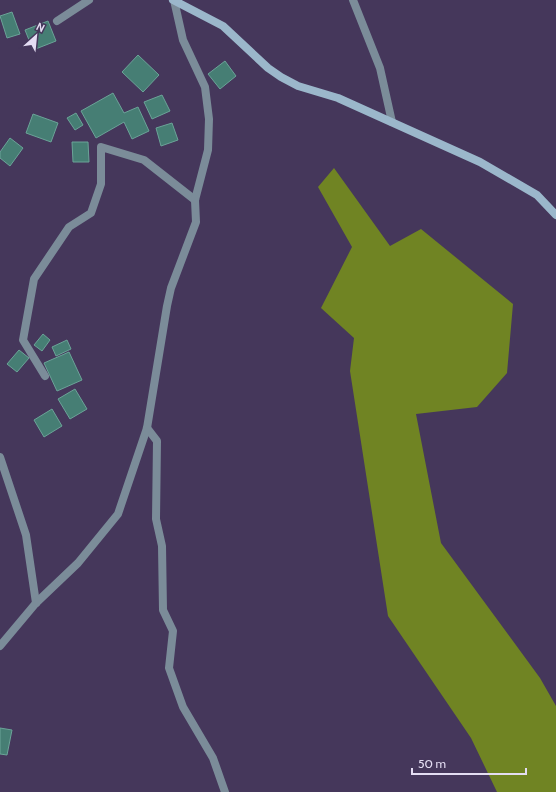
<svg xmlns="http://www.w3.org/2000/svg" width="556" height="792" viewBox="0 0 556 792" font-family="Cabin,sans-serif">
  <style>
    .forest { fill: #708423 }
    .building { fill: #467e74; stroke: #6ba398 }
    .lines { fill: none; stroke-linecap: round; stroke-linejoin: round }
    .lane { stroke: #7b8c99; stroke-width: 8 }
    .street { stroke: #7b8c99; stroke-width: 8 }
    .secondary { stroke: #9bb7cb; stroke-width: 8 }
  </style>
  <rect width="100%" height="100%" fill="#45375b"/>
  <!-- forest -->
  <polygon class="forest" points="334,168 390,246 421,229 513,304 507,373 477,407 416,414 441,543 540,678 556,706 556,792 497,792 471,738 388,616 350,371 354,338 321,308 352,247 318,187"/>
  <!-- building -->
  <g class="building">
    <polygon points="12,12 20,34 7,38 0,16"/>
    <polygon points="48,21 56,41 33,50 25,30"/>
    <polygon points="138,55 159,75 143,92 122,72"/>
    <polygon points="225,61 236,76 220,89 208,74"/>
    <polygon points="113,93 124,113 138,107 149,131 132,139 124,122 96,138 81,111"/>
    <polygon points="162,95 170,111 152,119 144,102"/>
    <polygon points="76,113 83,125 75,130 67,118"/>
    <polygon points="33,114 58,123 51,142 26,133"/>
    <polygon points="172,123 178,140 161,146 156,128"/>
    <polygon points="10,138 23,148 10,166 0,158 0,152"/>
    <polygon points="72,142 88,142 89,162 73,162"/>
    <polygon points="43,334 50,340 42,351 34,345"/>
    <polygon points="67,340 71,349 56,356 52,347"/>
    <polygon points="19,350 29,358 17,372 7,364"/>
    <polygon points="69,352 82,380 57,391 44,363"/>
    <polygon points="75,389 87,409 70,419 58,399"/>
    <polygon points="52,409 62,426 44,437 34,420"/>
    <polygon points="0,728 12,730 7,755 0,754"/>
  </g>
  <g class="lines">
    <!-- lane -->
    <polyline class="lane" points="147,428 157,441 156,519 162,546 163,610 173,631 169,668 183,707 213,758 225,792"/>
    <!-- street -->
    <g class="street">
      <polyline points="353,0 380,68 392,122"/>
      <polyline points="57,21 89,0"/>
      <polyline points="45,376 23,340 34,279 69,227 91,213 101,184 101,147 144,160 195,200"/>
      <polyline points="0,457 26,535 36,603"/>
      <polyline points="0,646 36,603 78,563 118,514 147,428 167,306 171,288 196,222 195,200 208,150 209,119 205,87 183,40 174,0"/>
    </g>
    <!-- secondary -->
    <polyline class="secondary" points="173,0 223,26 268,68 281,77 298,86 338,98 480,162 537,195 556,215"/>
  </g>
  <!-- north arrow -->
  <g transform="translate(36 36) rotate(27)" stroke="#45375b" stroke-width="3" paint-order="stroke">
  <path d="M0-3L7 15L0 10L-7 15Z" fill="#e4ddf3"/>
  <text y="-6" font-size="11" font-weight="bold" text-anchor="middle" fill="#e4ddf3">N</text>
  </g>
  <!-- scale -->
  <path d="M412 768v6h114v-6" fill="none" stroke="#e4ddf3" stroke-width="2"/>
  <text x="418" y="768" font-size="12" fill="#e4ddf3" stroke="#45375b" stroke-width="3" paint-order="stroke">50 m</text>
</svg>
